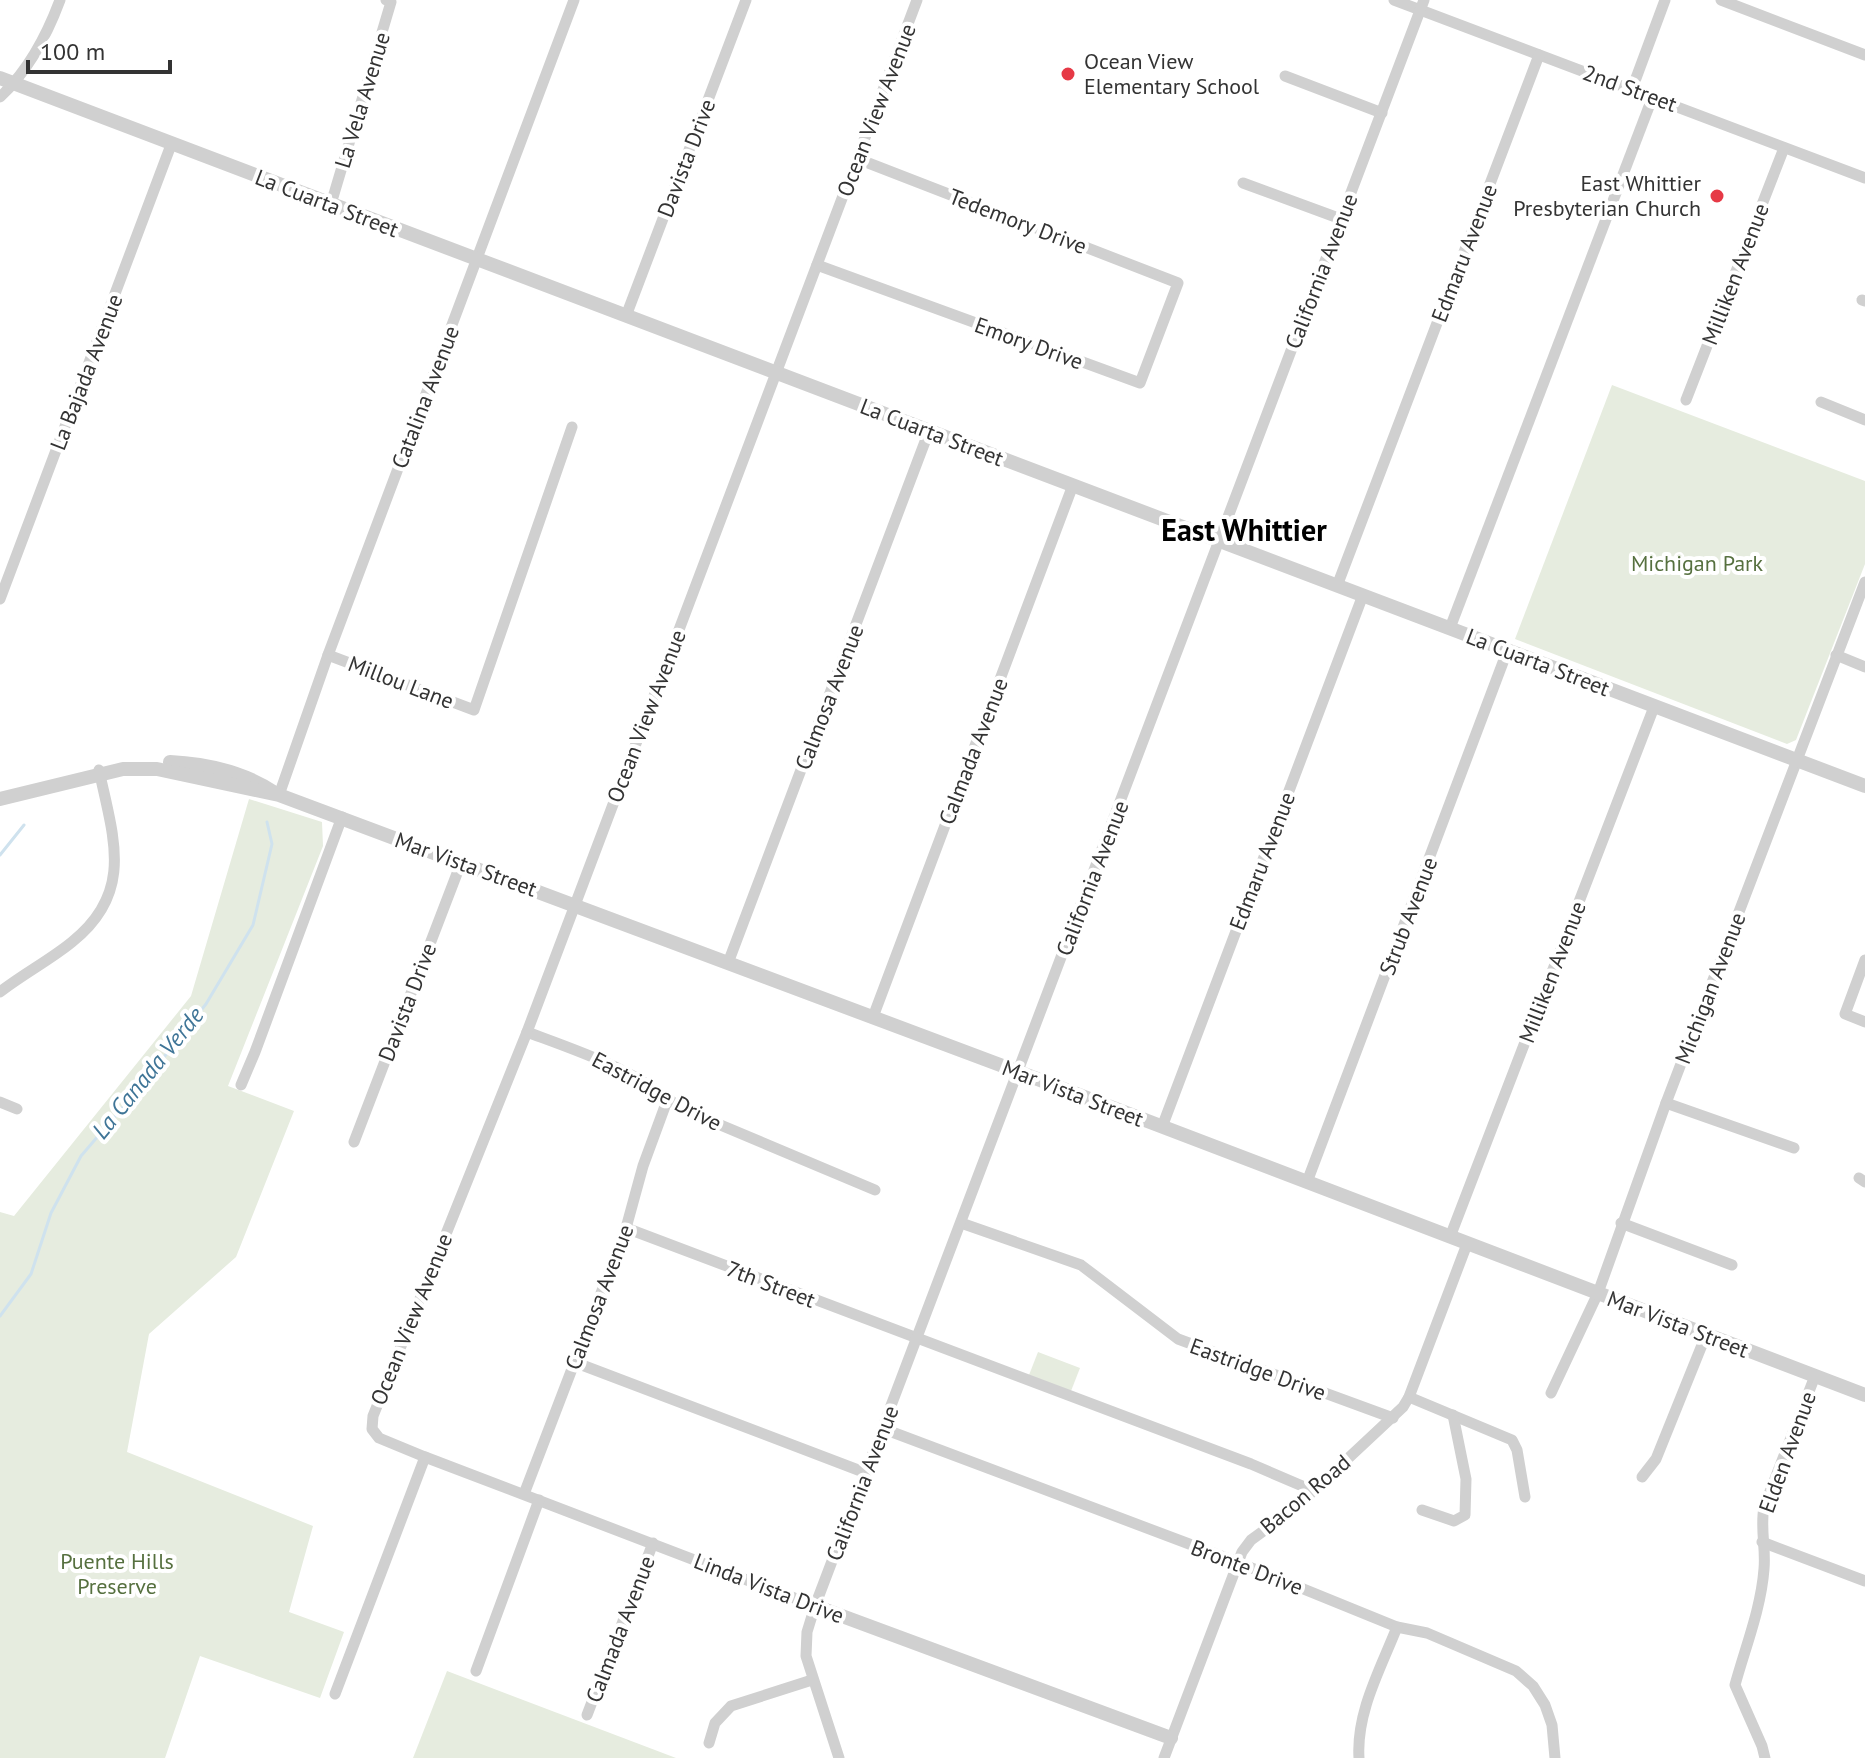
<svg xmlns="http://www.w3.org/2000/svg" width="1865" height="1758" viewBox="0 0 1865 1758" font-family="'PT Sans',sans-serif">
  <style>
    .green { fill: #e6ecdf }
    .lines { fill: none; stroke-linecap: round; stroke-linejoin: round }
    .stream { stroke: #cfe2ee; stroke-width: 3 }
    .minor { stroke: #d0d0d0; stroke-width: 11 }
    .tertiary { stroke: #d0d0d0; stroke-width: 14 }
    .poi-dot { fill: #e63946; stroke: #fff; stroke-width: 3 }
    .labels { text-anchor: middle; stroke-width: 8; stroke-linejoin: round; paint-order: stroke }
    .poi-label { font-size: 22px; fill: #333; stroke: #fff; text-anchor: start }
    .street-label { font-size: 22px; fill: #333; stroke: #fff }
    .park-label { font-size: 22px; fill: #56703f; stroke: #fff }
    .water-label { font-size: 24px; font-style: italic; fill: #3f7597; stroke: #fff }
    .district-label { font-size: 30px; font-weight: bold; fill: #000; stroke: #fff }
  </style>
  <rect width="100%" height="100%" fill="#fff"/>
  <!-- green -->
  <g class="green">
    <polygon points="1612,385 1865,481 1865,564 1796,740 1787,744 1515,639"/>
    <polygon points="249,799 322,822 323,846 228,1086 294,1111 236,1257 149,1334 127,1452 313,1526 289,1612 344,1632 320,1698 200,1656 165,1758 0,1758 0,1212 14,1216 191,996"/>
    <polygon points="1038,1352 1080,1368 1071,1391 1029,1375"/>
    <polygon points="447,1671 676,1758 413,1758"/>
  </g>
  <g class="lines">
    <!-- stream -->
    <g class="stream">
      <polyline points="0,855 24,825"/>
      <polyline points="0,1316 31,1274 51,1213 81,1156 141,1086 206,1004 253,925 272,844 267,822"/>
    </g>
    <!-- minor -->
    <g class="minor">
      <polyline points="1394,0 1865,178"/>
      <polyline points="1721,0 1865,55"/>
      <polyline points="1285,76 1382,113"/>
      <polyline points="1632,89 1665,0"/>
      <path d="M0,97C28,71 47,35 60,0"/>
      <polyline points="1243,183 1341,219"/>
      <polyline points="331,204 391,2 386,0"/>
      <polyline points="817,265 1140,383 1178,283 858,159"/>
      <polyline points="1862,300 1865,301"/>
      <polyline points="626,316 746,0"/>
      <polyline points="1686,400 1784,148"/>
      <polyline points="1821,402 1865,420"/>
      <polyline points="1337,586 1539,55"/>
      <polyline points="0,599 171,145"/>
      <polyline points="1450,628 1653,96"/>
      <polyline points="328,655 474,710 572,427"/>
      <polyline points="1836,655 1865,667"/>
      <polyline points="279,795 328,655 574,0"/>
      <polyline points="1865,960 1845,1014 1865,1022"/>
      <polyline points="728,963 929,431"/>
      <path d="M0,992C23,974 50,960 72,942C135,892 113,837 99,770"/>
      <polyline points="873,1017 1073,485"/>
      <path d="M527,1032C581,1052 636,1070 680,1108L875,1190"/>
      <polyline points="241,1085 255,1052 342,817"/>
      <polyline points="0,1102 17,1109"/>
      <polyline points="1666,1103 1794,1148"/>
      <polyline points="1162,1127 1363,595"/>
      <polyline points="354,1142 461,863"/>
      <polyline points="1859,1178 1865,1182"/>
      <polyline points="1307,1182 1508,649"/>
      <polyline points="961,1223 1081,1265 1178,1339 1393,1418"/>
      <polyline points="1621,1223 1732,1265"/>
      <polyline points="626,1228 1251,1464 1314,1491"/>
      <polyline points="1450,1237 1654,707"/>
      <polyline points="574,1362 866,1473"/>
      <polyline points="1551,1393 1598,1293 1666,1103 1865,582"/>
      <polyline points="1409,1397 1512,1440 1517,1450 1525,1497"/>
      <polyline points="884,1429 1237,1562 1397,1627 1427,1633 1516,1671 1533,1686 1545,1705 1552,1725 1555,1758"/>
      <polyline points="1642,1477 1656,1459 1706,1335"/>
      <polyline points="524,1494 626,1228 643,1166 668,1098"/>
      <polyline points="1422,1510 1454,1521 1465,1515 1466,1479 1453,1415"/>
      <polyline points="1762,1542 1865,1581"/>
      <polyline points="815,1606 425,1457 379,1438 372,1429 373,1416 527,1032 917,0"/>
      <polyline points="476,1671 539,1500"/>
      <polyline points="335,1694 425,1457"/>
      <polyline points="587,1715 653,1543"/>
      <polyline points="709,1743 715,1723 731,1706 812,1680"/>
      <polyline points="839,1758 806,1656 807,1632 815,1606 1424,0"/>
      <polyline points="1164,1758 1242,1552 1251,1540 1295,1508 1403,1407 1409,1397 1467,1244"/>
      <path d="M1359,1758C1356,1712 1381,1668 1397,1627"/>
      <path d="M1765,1758L1762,1746L1735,1685C1745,1648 1761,1609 1764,1569C1766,1548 1760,1528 1764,1507L1815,1376"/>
    </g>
    <!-- tertiary -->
    <g class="tertiary">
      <polyline points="0,78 1865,786"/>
      <path d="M170,762C208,764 244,772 275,793"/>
      <polyline points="0,799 123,769 157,769 279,795 1019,1072 1865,1395"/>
      <polyline points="815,1606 1171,1738"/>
    </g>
  </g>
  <!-- markers -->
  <g class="poi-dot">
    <circle cx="1068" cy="74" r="8"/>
    <circle cx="1717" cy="196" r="8"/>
  </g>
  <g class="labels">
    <!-- poi labels -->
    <g class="poi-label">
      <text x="1084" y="69">Ocean View<tspan x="1084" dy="25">Elementary School</tspan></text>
      <text x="1701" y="191" text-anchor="end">East Whittier<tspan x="1701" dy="25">Presbyterian Church</tspan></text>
    </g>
    <!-- street labels -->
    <g class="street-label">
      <text transform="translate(1630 88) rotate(20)" y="8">2nd Street</text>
      <text transform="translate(362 100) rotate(-73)" y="8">La Vela Avenue</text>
      <text transform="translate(876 110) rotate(-69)" y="8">Ocean View Avenue</text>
      <text transform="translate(686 158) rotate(-69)" y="8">Davista Drive</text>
      <text transform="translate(327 203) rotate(21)" y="8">La Cuarta Street</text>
      <text transform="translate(1018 221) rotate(21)" y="8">Tedemory Drive</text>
      <text transform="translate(1464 253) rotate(-69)" y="8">Edmaru Avenue</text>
      <text transform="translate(1321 271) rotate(-69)" y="8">California Avenue</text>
      <text transform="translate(1735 274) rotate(-69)" y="8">Milliken Avenue</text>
      <text transform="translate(1029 343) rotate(20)" y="8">Emory Drive</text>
      <text transform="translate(86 372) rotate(-69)" y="8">La Bajada Avenue</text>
      <text transform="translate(425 397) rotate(-69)" y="8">Catalina Avenue</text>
      <text transform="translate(932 432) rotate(21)" y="8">La Cuarta Street</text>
      <text transform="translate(1538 662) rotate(21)" y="8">La Cuarta Street</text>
      <text transform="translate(401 682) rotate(21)" y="8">Millou Lane</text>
      <text transform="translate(829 697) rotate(-69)" y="8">Calmosa Avenue</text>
      <text transform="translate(646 716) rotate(-69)" y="8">Ocean View Avenue</text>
      <text transform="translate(973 751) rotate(-69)" y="8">Calmada Avenue</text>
      <text transform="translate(1262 861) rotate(-69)" y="8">Edmaru Avenue</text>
      <text transform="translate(466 864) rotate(20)" y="8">Mar Vista Street</text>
      <text transform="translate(1092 878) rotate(-69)" y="8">California Avenue</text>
      <text transform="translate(1408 916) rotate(-69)" y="8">Strub Avenue</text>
      <text transform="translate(1552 972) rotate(-69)" y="8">Milliken Avenue</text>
      <text transform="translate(1710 988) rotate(-69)" y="8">Michigan Avenue</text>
      <text transform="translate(407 1002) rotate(-69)" y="8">Davista Drive</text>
      <text transform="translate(657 1091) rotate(28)" y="8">Eastridge Drive</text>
      <text transform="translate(1073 1093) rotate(21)" y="8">Mar Vista Street</text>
      <text transform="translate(771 1284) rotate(21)" y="8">7th Street</text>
      <text transform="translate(599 1297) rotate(-69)" y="8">Calmosa Avenue</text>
      <text transform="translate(411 1319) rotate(-68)" y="8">Ocean View Avenue</text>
      <text transform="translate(1678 1324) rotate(21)" y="8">Mar Vista Street</text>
      <text transform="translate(1258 1369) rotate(20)" y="8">Eastridge Drive</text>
      <text transform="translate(1787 1452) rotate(-70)" y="8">Elden Avenue</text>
      <text transform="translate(862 1483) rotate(-69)" y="8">California Avenue</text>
      <text transform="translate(1305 1494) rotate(-40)" y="8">Bacon Road</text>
      <text transform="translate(1247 1567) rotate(21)" y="8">Bronte Drive</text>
      <text transform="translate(769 1588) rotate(21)" y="8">Linda Vista Drive</text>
      <text transform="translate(620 1629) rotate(-69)" y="8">Calmada Avenue</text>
    </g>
    <!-- park labels -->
    <g class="park-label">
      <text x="1697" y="571">Michigan Park</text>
      <text x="117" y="1569">Puente Hills<tspan x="117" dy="25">Preserve</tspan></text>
    </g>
    <!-- water labels -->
    <g class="water-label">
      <text transform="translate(148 1073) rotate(-51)" y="8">La Canada Verde</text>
    </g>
    <!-- district labels -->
    <g class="district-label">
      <text x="1244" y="541">East Whittier</text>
    </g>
  </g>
  <!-- scale -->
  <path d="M28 60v12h142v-12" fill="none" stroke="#333333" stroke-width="4"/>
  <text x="40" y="60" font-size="24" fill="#333333" stroke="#ffffff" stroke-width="6" paint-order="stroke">100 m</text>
</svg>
